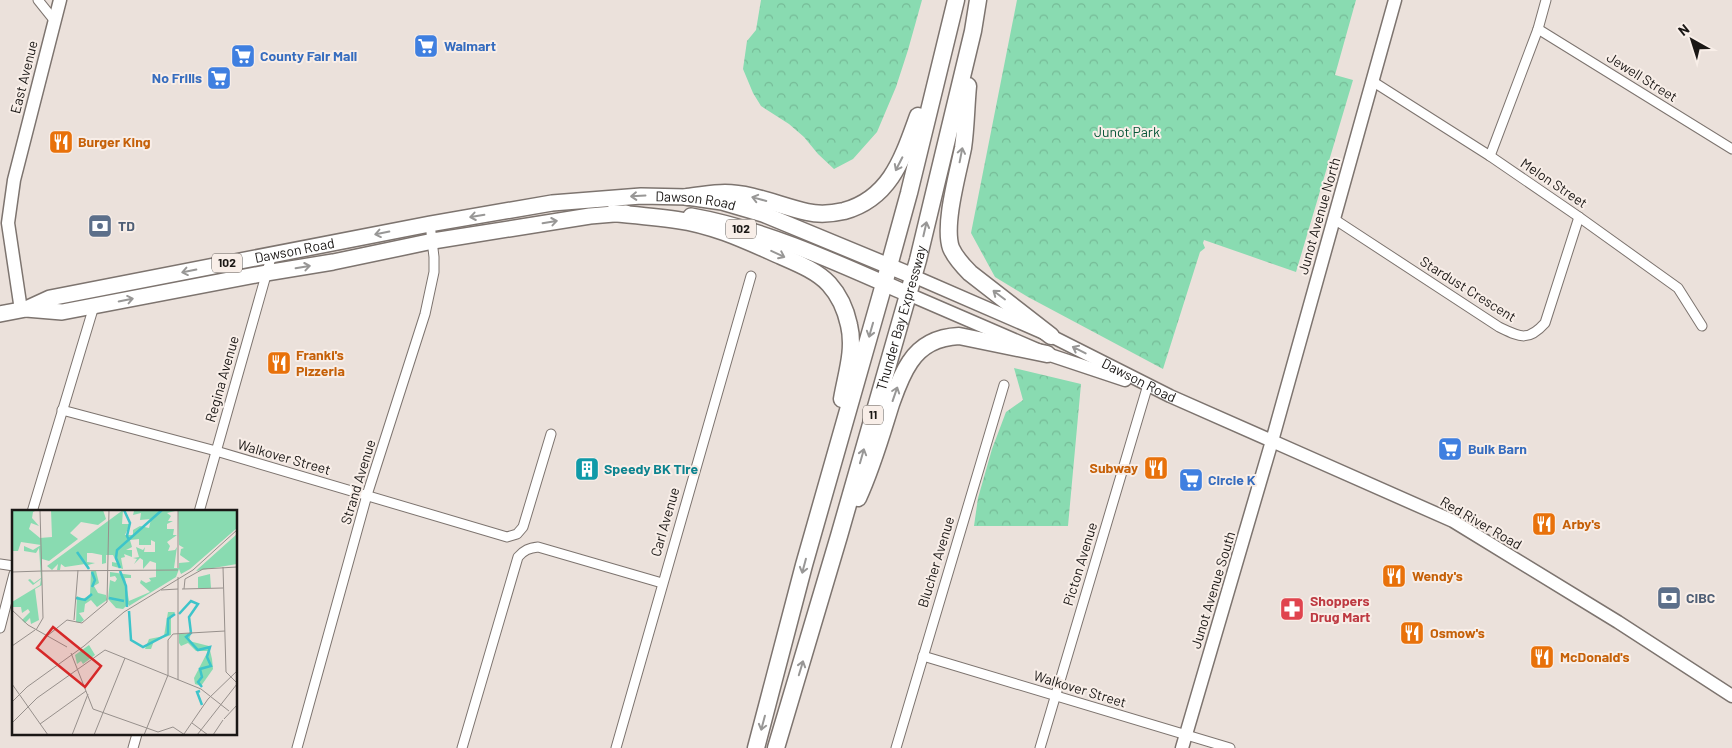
<svg xmlns="http://www.w3.org/2000/svg" width="1732" height="748" viewBox="0 0 1732 748" font-family="Barlow,sans-serif">
  <style>
    .forest { fill: url(#forest-crowns) }
    .lines { fill: none; stroke-linecap: round; stroke-linejoin: round }
    .street-casing { stroke: #7d746f; stroke-width: 11 }
    .secondary-casing { stroke: #7d746f; stroke-width: 15 }
    .primary-casing { stroke: #7d746f; stroke-width: 18 }
    .highway-casing { stroke: #7d746f; stroke-width: 19 }
    .street { stroke: #fff; stroke-width: 9 }
    .secondary { stroke: #fff; stroke-width: 12 }
    .primary { stroke: #fff; stroke-width: 15 }
    .highway { stroke: #fff; stroke-width: 16 }
    .oneway { stroke: #989796 }
    .labels { text-anchor: middle; stroke-width: 4; stroke-linejoin: round; paint-order: stroke }
    .shield { fill: #f8eee8; stroke: #5d5854; stroke-width: 1 }
    .shield-label { font-size: 12px; font-weight: bold; fill: #1a1715 }
    .shop-label { font-size: 14px; font-weight: bold; fill: #366cbe; stroke: #f8eee8; text-anchor: start }
    .street-label { font-size: 14px; fill: #1a1715; stroke: #f8eee8 }
    .park-label { font-size: 14px; fill: #075538; stroke: #f8eee8 }
    .food-label { font-size: 14px; font-weight: bold; fill: #c56008; stroke: #f8eee8; text-anchor: start }
    .service-label { font-size: 14px; font-weight: bold; fill: #4e5e75; stroke: #f8eee8; text-anchor: start }
    .culture-label { font-size: 14px; font-weight: bold; fill: #0d838f; stroke: #f8eee8; text-anchor: start }
    .health-label { font-size: 14px; font-weight: bold; fill: #be3a42; stroke: #f8eee8; text-anchor: start }
    .inset-river { fill: none; stroke: #3dc4ca; stroke-width: 2.5 }
    .inset-road { fill: none; stroke: #97908c; stroke-width: 1 }
    .view { fill: #d62828; fill-opacity: 0.15; stroke: #d62828; stroke-width: 2.5 }
    .inset-edge { fill: none; stroke: #1a1715; stroke-width: 2.5 }
  </style>
  <defs>
    <pattern id="forest-crowns" width="20" height="18" patternUnits="userSpaceOnUse" patternTransform="scale(1.25)"><rect width="20" height="18" fill="#89dbb1"/><path d="M2 6a3 3 0 1 1 6 0M12 15a3 3 0 1 1 6 0" fill="none" stroke="#76bb97"/></pattern>
  </defs>
  <rect width="100%" height="100%" fill="#ebe1db"/>
  <!-- forest -->
  <g class="forest">
    <polygon points="761,0 922,0 908,50 896,87 877,132 853,159 834,169 818,154 804,137 789,124 761,106 753,93 743,69 747,41 756,30"/>
    <polygon points="1017,0 1356,0 1335,75 1353,80 1296,272 1204,240 1203,243 1205,248 1200,252 1163,369 1028,297 995,277 971,233"/>
    <polygon points="1014,368 1081,384 1068,526 974,526 978,498 992,449 1006,412 1023,400"/>
  </g>
  <g class="lines">
    <defs>
      <g id="street">
        <polyline points="38,0 54,20"/>
        <polyline points="1538,29 1732,149"/>
        <polyline points="1372,81 1490,156 1579,217 1678,288 1702,326"/>
        <polyline points="1490,156 1538,29 1546,0"/>
        <path d="M1334,219L1499,327C1520,337 1528,342 1545,323L1579,217"/>
        <polyline points="62,410 216,451 507,537 517,534 523,527 551,434"/>
        <polyline points="32,512 94,306"/>
        <polyline points="199,512 272,254"/>
        <polyline points="0,564 14,566"/>
        <polyline points="0,628 14,574"/>
        <polyline points="923,656 1230,748"/>
        <polyline points="133,748 137,734"/>
        <polyline points="297,748 367,495 425,314 434,272 434,257 430,224"/>
        <path d="M462,748L518,557C524,550 529,548 538,547L662,583"/>
        <polyline points="616,748 751,276"/>
        <polyline points="896,748 1004,385"/>
        <polyline points="1040,748 1147,388"/>
      </g>
      <g id="secondary">
        <path id="s1" d="M913,276L1051,336L1170,396L1453,521L1618,622L1732,696"/>
        <polyline points="908,294 1047,354 1125,380"/>
        <polyline points="21,310 8,223 14,180 60,0"/>
        <polyline points="1182,748 1272,441 1395,0"/>
      </g>
      <g id="primary">
        <path d="M691,216C765,229 840,264 908,294"/>
        <polyline points="26,309 62,312 266,273 333,262 433,241 590,216 626,213"/>
        <path id="s2" d="M0,314L26,309L50,298L430,224L552,203L641,196L687,197L722,202L763,214L913,276"/>
      </g>
      <g id="highway">
        <path d="M968,86C966,107 966,128 963,148C958,173 943,225 951,248C955,257 963,266 970,273L1051,336"/>
        <path d="M687,197C699,196 712,193 725,193C752,193 780,206 807,212C820,215 831,214 844,211C891,198 903,157 918,116"/>
        <path d="M613,213C634,215 656,217 677,220C714,225 747,241 781,256C797,263 817,271 829,284C839,295 846,311 849,325C855,350 846,375 842,399"/>
        <path d="M858,498C872,468 881,436 891,404C896,390 901,375 910,362C921,345 939,337 959,336L1047,354"/>
        <polyline points="756,748 804,565 884,284 909,193 956,0"/>
        <path id="s3" d="M776,748L839,536L918,260L973,31L978,0"/>
      </g>
    </defs>
    <!-- street casing -->
    <use href="#street" class="street-casing"/>
    <!-- secondary casing -->
    <use href="#secondary" class="secondary-casing"/>
    <!-- primary casing -->
    <use href="#primary" class="primary-casing"/>
    <!-- highway casing -->
    <use href="#highway" class="highway-casing"/>
    <!-- street -->
    <use href="#street" class="street"/>
    <!-- secondary -->
    <use href="#secondary" class="secondary"/>
    <!-- primary -->
    <use href="#primary" class="primary"/>
    <!-- highway -->
    <use href="#highway" class="highway"/>
  </g>
  <!-- one-way arrows -->
  <defs><path id="oneway-shaft" d="M-6 0H5M1.5-3L5.5 0L1.5 3" fill="none" stroke-width="1.6" stroke-linecap="round" stroke-linejoin="round" transform="scale(1.25)"/></defs>
  <g class="oneway">
    <use href="#oneway-shaft" transform="translate(961 155) rotate(-79)"/>
    <use href="#oneway-shaft" transform="translate(899 164) rotate(117)"/>
    <use href="#oneway-shaft" transform="translate(638 196) rotate(177)"/>
    <use href="#oneway-shaft" transform="translate(759 199) rotate(-165)"/>
    <use href="#oneway-shaft" transform="translate(477 216) rotate(171)"/>
    <use href="#oneway-shaft" transform="translate(550 222) rotate(-9)"/>
    <use href="#oneway-shaft" transform="translate(925 229) rotate(-77)"/>
    <use href="#oneway-shaft" transform="translate(382 233) rotate(169)"/>
    <use href="#oneway-shaft" transform="translate(778 254) rotate(25)"/>
    <use href="#oneway-shaft" transform="translate(303 267) rotate(-9)"/>
    <use href="#oneway-shaft" transform="translate(189 271) rotate(169)"/>
    <use href="#oneway-shaft" transform="translate(999 295) rotate(-143)"/>
    <use href="#oneway-shaft" transform="translate(126 300) rotate(-11)"/>
    <use href="#oneway-shaft" transform="translate(871 330) rotate(106)"/>
    <use href="#oneway-shaft" transform="translate(1079 350) rotate(-153)"/>
    <use href="#oneway-shaft" transform="translate(895 394) rotate(-71)"/>
    <use href="#oneway-shaft" transform="translate(862 456) rotate(-74)"/>
    <use href="#oneway-shaft" transform="translate(804 566) rotate(105)"/>
    <use href="#oneway-shaft" transform="translate(801 668) rotate(-73)"/>
    <use href="#oneway-shaft" transform="translate(763 723) rotate(105)"/>
  </g>
  <!-- icons -->
  <defs>
    <symbol id="supermarket-square" viewBox="-11 -11 22 22"><rect x="-9" y="-9" width="18" height="18" rx="4" fill="#3f7fe0" stroke="#f8eee8"/><path d="M-6-5.5h2.5l.6 2H6L4.5 2H-2.5L-4.4-4H-6ZM-1.5 3.2a1.3 1.3 0 1 0 .1 0ZM3 3.2a1.3 1.3 0 1 0 .1 0Z" fill="#fff"/></symbol>
    <symbol id="restaurant-square" viewBox="-11 -11 22 22"><rect x="-9" y="-9" width="18" height="18" rx="4" fill="#e8710a" stroke="#f8eee8"/><path d="M-5-6h1v4h1v-4h1v4h1v-4h1v5L-1.5 .5V6h-2V.5L-5-1ZM5-6V6H3V1.5H1.5Q1.5-4 5-6Z" fill="#fff"/></symbol>
    <symbol id="bank-square" viewBox="-11 -11 22 22"><rect x="-9" y="-9" width="18" height="18" rx="4" fill="#5c6f8a" stroke="#f8eee8"/><path d="M-6-4H6V4H-6ZM0-2.3a2.3 2.3 0 1 0 0 4.6a2.3 2.3 0 1 0 0-4.6Z" fill="#fff"/></symbol>
    <symbol id="building-square" viewBox="-11 -11 22 22"><rect x="-9" y="-9" width="18" height="18" rx="4" fill="#0f9aa8" stroke="#f8eee8"/><path d="M-4-6H4V6H1V3H-1V6H-4ZM-2.5-4.3h1.7v1.8h-1.7ZM.8-4.3h1.7v1.8H.8ZM-2.5-1h1.7V.8h-1.7ZM.8-1h1.7V.8H.8Z" fill="#fff"/></symbol>
    <symbol id="pharmacy-square" viewBox="-11 -11 22 22"><rect x="-9" y="-9" width="18" height="18" rx="4" fill="#e0444e" stroke="#f8eee8"/><path d="M-2-6h4v4h4v4h-4v4h-4v-4h-4v-4h4Z" fill="#fff"/></symbol>
  </defs>
  <g fill-rule="evenodd">
    <use href="#supermarket-square" x="412" y="32" width="28" height="28"/>
    <use href="#supermarket-square" x="229" y="42" width="28" height="28"/>
    <use href="#supermarket-square" x="205" y="64" width="28" height="28"/>
    <use href="#restaurant-square" x="47" y="128" width="28" height="28"/>
    <use href="#bank-square" x="86" y="212" width="28" height="28"/>
    <use href="#restaurant-square" x="265" y="349" width="28" height="28"/>
    <use href="#supermarket-square" x="1436" y="435" width="28" height="28"/>
    <use href="#restaurant-square" x="1142" y="454" width="28" height="28"/>
    <use href="#building-square" x="573" y="455" width="28" height="28"/>
    <use href="#supermarket-square" x="1177" y="466" width="28" height="28"/>
    <use href="#restaurant-square" x="1530" y="510" width="28" height="28"/>
    <use href="#restaurant-square" x="1380" y="562" width="28" height="28"/>
    <use href="#bank-square" x="1655" y="584" width="28" height="28"/>
    <use href="#pharmacy-square" x="1278" y="595" width="28" height="28"/>
    <use href="#restaurant-square" x="1398" y="619" width="28" height="28"/>
    <use href="#restaurant-square" x="1528" y="643" width="28" height="28"/>
  </g>
  <g class="labels">
    <!-- shield labels -->
    <g class="shield">
      <rect x="726" y="219.5" width="30" height="19" rx="4"/>
      <rect x="212" y="253.5" width="30" height="19" rx="4"/>
      <rect x="863" y="405.5" width="20" height="19" rx="4"/>
    </g>
    <g class="shield-label">
      <text x="741" y="233">102</text>
      <text x="227" y="267">102</text>
      <text x="873" y="419">11</text>
    </g>
    <!-- shop labels -->
    <g class="shop-label">
      <text x="444" y="51">Walmart</text>
      <text x="260" y="61">County Fair Mall</text>
      <text x="202" y="83" text-anchor="end">No Frills</text>
      <text x="1468" y="454">Bulk Barn</text>
      <text x="1208" y="485">Circle K</text>
    </g>
    <!-- street labels -->
    <g class="street-label">
      <text transform="translate(24 77) rotate(-76)" y="5">East Avenue</text>
      <text transform="translate(1642 77) rotate(32)" y="5">Jewell Street</text>
      <text transform="translate(1554 183) rotate(34)" y="5">Melon Street</text>
      <text dy="5" stroke="none"><textPath href="#s2" startOffset="708">Dawson Road</textPath></text>
      <text transform="translate(1319 216) rotate(-74)" y="5">Junot Avenue North</text>
      <text dy="5" stroke="none"><textPath href="#s2" startOffset="302">Dawson Road</textPath></text>
      <text transform="translate(1468 289) rotate(32)" y="5">Stardust Crescent</text>
      <text dy="5" stroke="none"><textPath href="#s3" startOffset="448">Thunder Bay Expressway</textPath></text>
      <text dy="5" stroke="none"><textPath href="#s1" startOffset="249">Dawson Road</textPath></text>
      <text transform="translate(222 379) rotate(-74)" y="5">Regina Avenue</text>
      <text transform="translate(284 457) rotate(16)" y="5">Walkover Street</text>
      <text transform="translate(358 482) rotate(-73)" y="5">Strand Avenue</text>
      <text transform="translate(665 522) rotate(-74)" y="5">Carl Avenue</text>
      <text transform="translate(1481 523) rotate(30)" y="5">Red River Road</text>
      <text transform="translate(936 562) rotate(-73)" y="5">Blucher Avenue</text>
      <text transform="translate(1080 564) rotate(-73)" y="5">Picton Avenue</text>
      <text transform="translate(1213 590) rotate(-73)" y="5">Junot Avenue South</text>
      <text transform="translate(1080 689) rotate(17)" y="5">Walkover Street</text>
    </g>
    <!-- park labels -->
    <g class="park-label">
      <text x="1127" y="137">Junot Park</text>
    </g>
    <!-- food labels -->
    <g class="food-label">
      <text x="78" y="147">Burger King</text>
      <text x="296" y="360">Franki's<tspan x="296" dy="16">Pizzeria</tspan></text>
      <text x="1138" y="473" text-anchor="end">Subway</text>
      <text x="1562" y="529">Arby's</text>
      <text x="1412" y="581">Wendy's</text>
      <text x="1430" y="638">Osmow's</text>
      <text x="1560" y="662">McDonald's</text>
    </g>
    <!-- service labels -->
    <g class="service-label">
      <text x="118" y="231">TD</text>
      <text x="1686" y="603">CIBC</text>
    </g>
    <!-- culture labels -->
    <g class="culture-label">
      <text x="604" y="474">Speedy BK Tire</text>
    </g>
    <!-- health labels -->
    <g class="health-label">
      <text x="1310" y="606">Shoppers<tspan x="1310" dy="16">Drug Mart</tspan></text>
    </g>
  </g>
  <!-- overview -->
  <g transform="translate(12 510)">
    <rect width="225" height="225" fill="#ebe1db"/>
    <path d="M0,0H25L21,2L20,8L27,16L19,13L17,19L28,28L40,27L39,0H91L94,9L86,15L69,12L58,23L66,29L37,51L30,49V75L23,79L27,110L19,114L18,108L13,113L10,110L18,102L16,99L10,103L9,97H0V92L28,75L29,69L21,75L16,70L18,69L22,73L29,68L27,38L24,43L12,41V36L21,40L29,35L9,32L6,41H0ZM111,0L110,14H118L113,25H121V20L128,16L137,18L139,9L128,10L129,3L121,5L122,1H163L155,3L159,6L156,11H161L155,14V19H162L161,25H165L155,32L158,36L156,41L163,40L165,37L162,58H167V53L178,52L168,45L169,39L172,38L167,35L166,0H225V18L178,59L169,64L167,59L164,67L117,96L116,94L111,99L104,98L96,89L98,70L103,72L105,69L103,66L98,67V62L119,65V68H113L117,91L138,82L128,73L129,70L134,73L139,71L137,68L144,67V53L138,51L131,59V50L128,48L122,54L125,49L121,48L127,47L124,37L131,40L133,37L132,42H143V32L139,30V35H127V29L118,30L120,37L114,40H120V47L112,44L113,47L109,48L111,59L100,56V52L105,53L101,45H94V53L90,54V45L80,43H75V52L83,53L76,55L78,60L73,54L53,57L49,54L48,60H45L46,54L40,60L35,56ZM225,24V54L184,61L187,58ZM79,61H84L87,73L82,76L86,83L94,85L95,90L85,97L79,90L73,94L72,102L67,103L72,110L68,113L64,112L65,86L71,89L78,85ZM198,64L199,78H186V67ZM156,102H163L159,108V125L142,131L139,139H133L137,129L152,126ZM179,123L177,131L197,136L200,149L201,159L189,176L183,174L182,168L196,141H184L176,133L169,136L167,133V124ZM77,135L83,145L71,154L69,151L65,154L63,145Z" fill="#89dbb1"/>
    <path class="inset-river" d="M112,0L118,13L115,26L117,30M65,42L77,59M108,58L104,48L105,40L150,0M108,61L114,76L115,97M80,62L83,70L80,77M64,88L73,90L80,84M97,88L112,91M117,101L119,130L131,137L156,124V109L163,104M167,104L179,91L186,94L177,107L179,123L174,127L186,140L198,137L195,147L199,156L188,159L190,167L186,172L190,177M188,181L185,182L190,195"/>
    <path class="inset-road" d="M166,0V58M211,57L214,162L225,173M30,61L166,60M0,62L30,61M170,79L211,78M172,79L173,69L191,59L225,57M149,80L166,79M0,100L16,115L55,137M62,110L66,60M24,120L31,108L28,0M35,126L55,110L70,113L95,92L97,0M0,136L23,120M59,143L81,199L146,222L161,217L173,225M156,165V130L161,124L213,121M166,170V67M0,174L36,225M0,192L15,177L72,136L112,102L181,60L225,20M212,209L225,195M0,213L25,188L93,140L189,179L217,201M180,213L196,225M28,214L74,181M172,224L196,189L225,161M60,225L76,184M82,225L113,148M132,225L156,165M185,225L225,174M201,225L211,210"/>
    <path class="view" d="M41,117L89,156L73,177L25,138Z"/>
    <rect width="225" height="225" class="inset-edge"/>
  </g>
  <!-- north arrow -->
  <g transform="translate(1692 40) rotate(321)" stroke="#f8eee8" stroke-width="4" paint-order="stroke">
  <path d="M0-4L9 19L0 12L-9 19Z" fill="#1a1715"/>
  <text y="-8" font-size="14" font-weight="bold" text-anchor="middle" fill="#1a1715">N</text>
  </g>
</svg>
